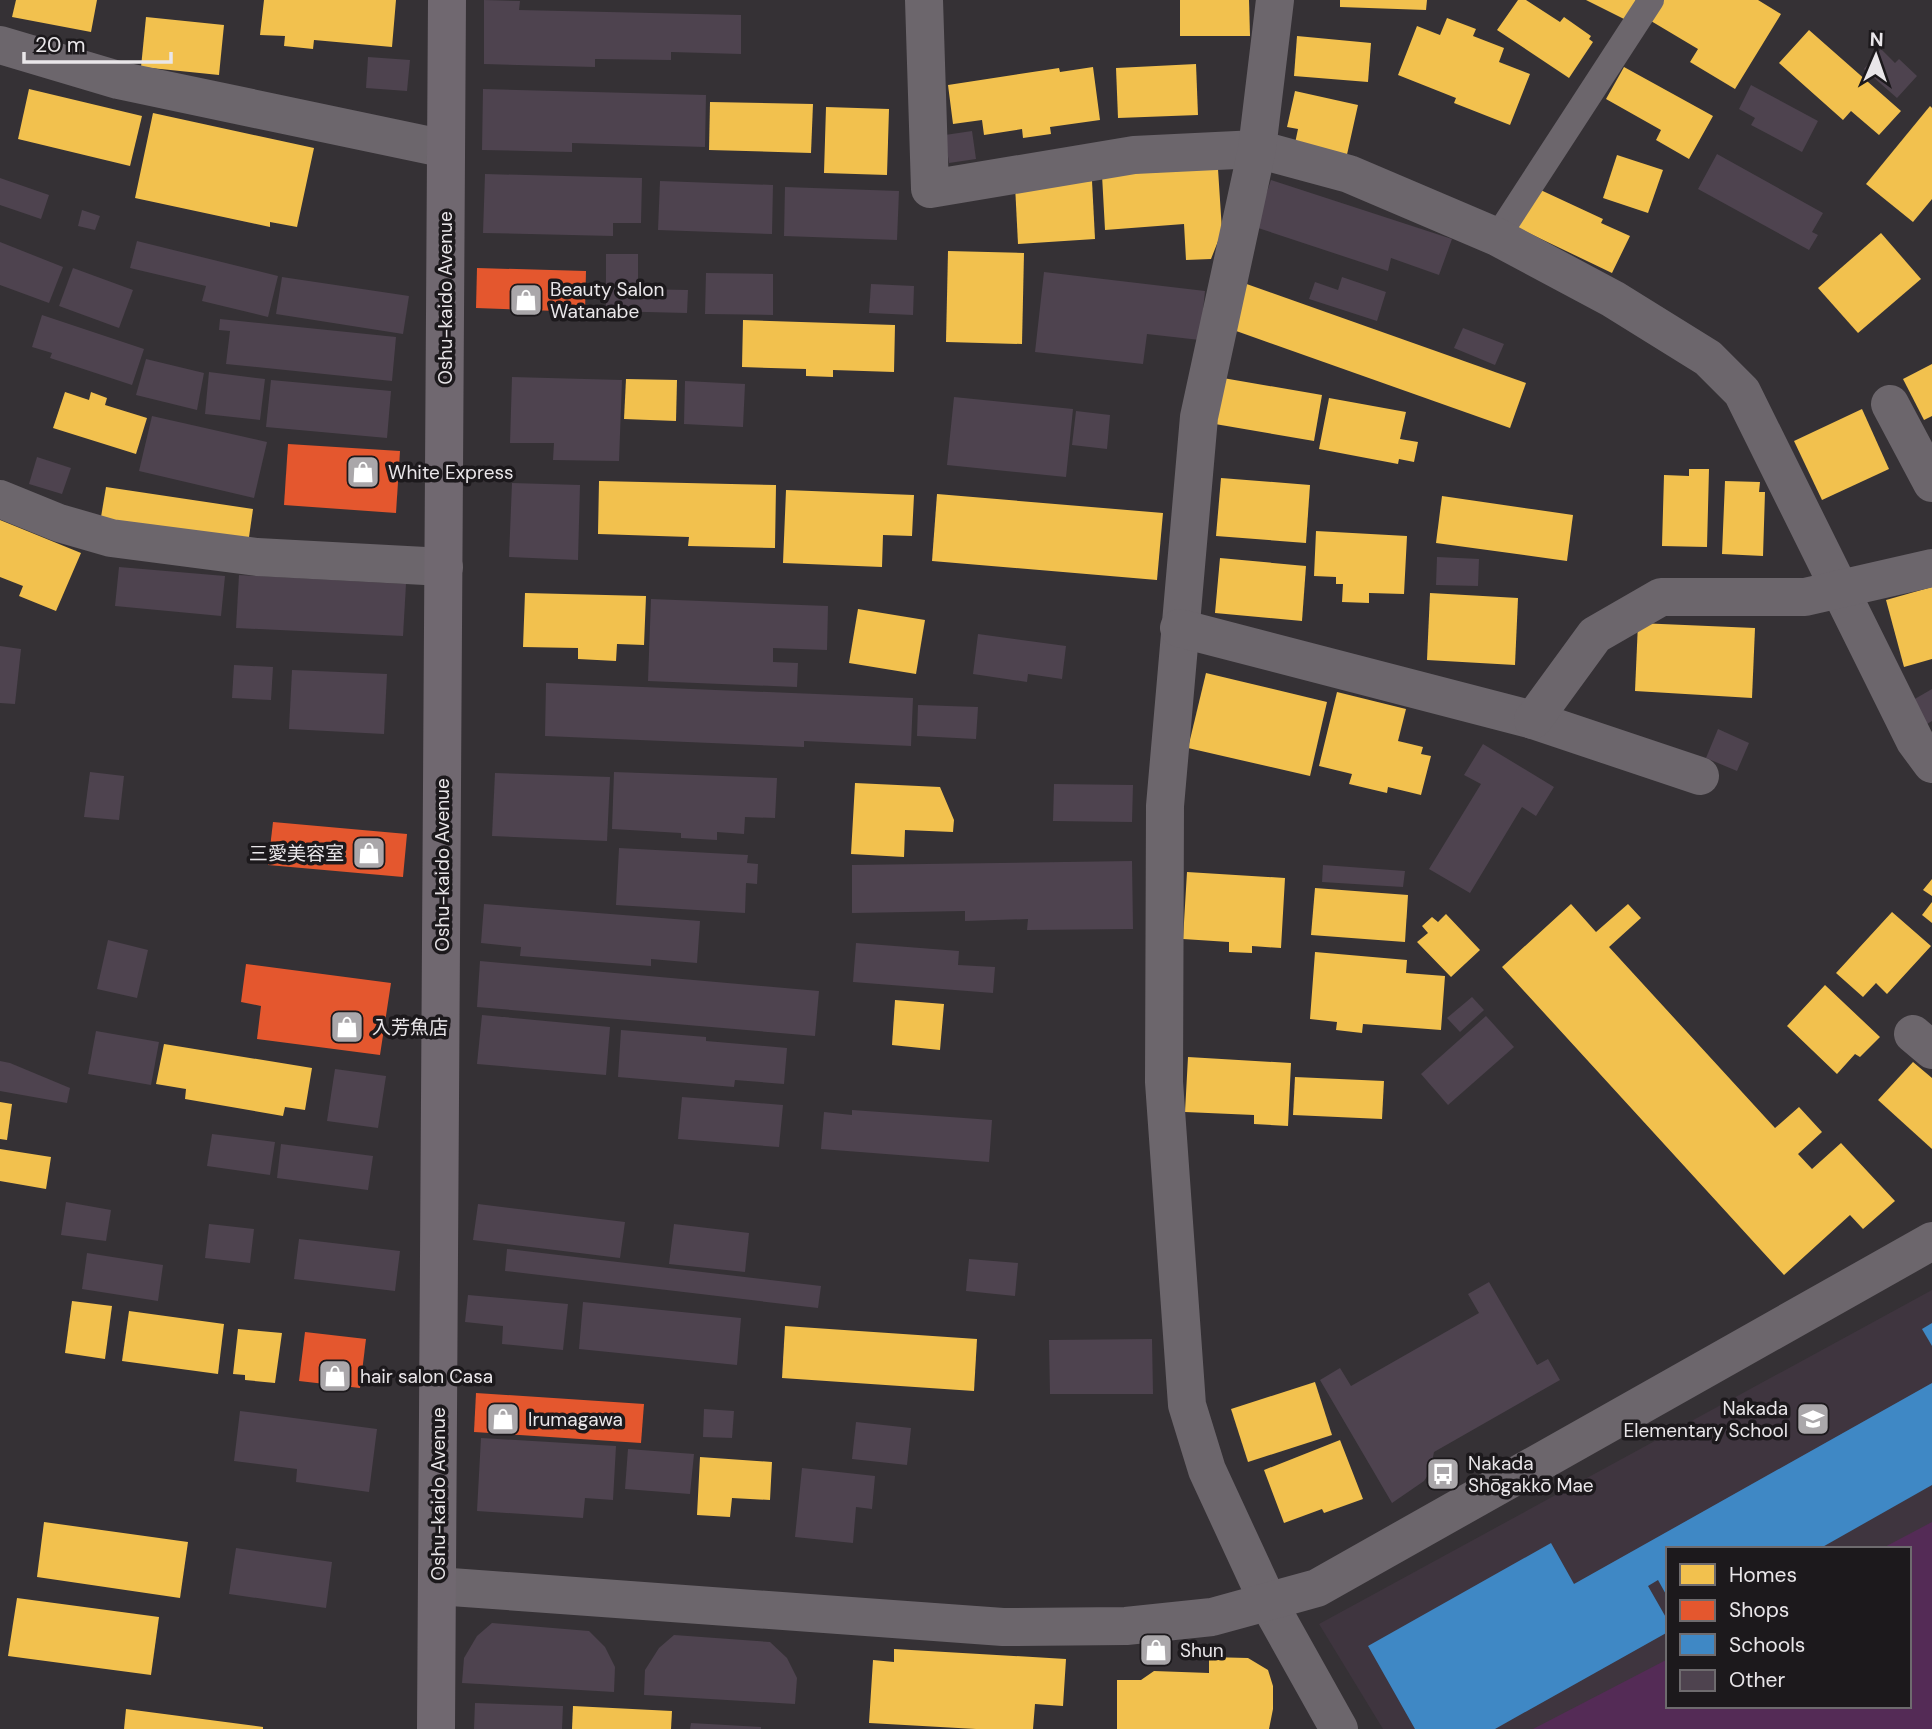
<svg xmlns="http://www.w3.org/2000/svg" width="1932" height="1729" viewBox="0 0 1932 1729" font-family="'DM Sans','Noto Sans JP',sans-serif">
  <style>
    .built { fill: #3f353f; fill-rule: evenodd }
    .green { fill: #542b56 }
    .homes { fill: #f2c14e }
    .shops { fill: #e4572e }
    .schools { fill: #3f88c5 }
    .building { fill: #4e434f }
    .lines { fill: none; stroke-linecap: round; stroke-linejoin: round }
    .service { stroke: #6c666c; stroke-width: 26 }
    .minor { stroke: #6c666c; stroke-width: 38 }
    .tertiary { stroke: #6c666c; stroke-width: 38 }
    .secondary { stroke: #706870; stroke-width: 38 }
    .labels { text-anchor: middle; stroke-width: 7; stroke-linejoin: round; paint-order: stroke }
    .poi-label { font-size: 19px; fill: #e9e6e9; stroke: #1c191c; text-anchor: start }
    .street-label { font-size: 19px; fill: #e9e6e9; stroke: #1c191c }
  </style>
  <rect width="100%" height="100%" fill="#353135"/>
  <!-- built -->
  <path class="built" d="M1932,1290V1729H1383L1319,1624ZM1668,1549H1909V1706H1668Z"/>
  <!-- green -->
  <polygon class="green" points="1932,1522 1932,1729 1533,1729 1668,1659 1668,1706 1909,1706 1909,1549 1881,1549"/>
  <!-- homes -->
  <g class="homes">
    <polygon points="16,0 97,0 91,32 12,17"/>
    <polygon points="264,0 396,0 392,47 314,40 313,49 284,46 285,36 260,35"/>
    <polygon points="1180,0 1249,0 1250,36 1180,36"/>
    <polygon points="1340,0 1427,0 1426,10 1340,7"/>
    <polygon points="1518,0 1526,0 1560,22 1564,17 1591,36 1589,39 1593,42 1569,78 1497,30"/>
    <polygon points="1586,0 1636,0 1626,20"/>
    <polygon points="1663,0 1758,0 1781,14 1735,89 1690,62 1698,49 1651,21"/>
    <polygon points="146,17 224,25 219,75 141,67"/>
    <polygon points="1447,18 1476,29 1473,36 1504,48 1499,62 1530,74 1510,125 1454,103 1456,98 1398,75 1417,26 1440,35"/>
    <polygon points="1809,30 1901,111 1879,135 1851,111 1843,120 1779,63"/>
    <polygon points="1297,36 1371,43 1368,82 1294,76"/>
    <polygon points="1196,64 1198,115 1118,118 1116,68"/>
    <polygon points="1093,67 1100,120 1050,127 1051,134 1023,138 1022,129 984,135 982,120 953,124 948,85 1059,68 1060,72"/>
    <polygon points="1624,67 1713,116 1689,159 1656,140 1661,130 1606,99"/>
    <polygon points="29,89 142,116 130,166 18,139"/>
    <polygon points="1295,91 1358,105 1346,159 1294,148 1298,129 1287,127"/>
    <polygon points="710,102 813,104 811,153 709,150"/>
    <polygon points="1930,106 1932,108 1932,199 1913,222 1866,184"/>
    <polygon points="826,107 889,109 887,175 824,173"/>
    <polygon points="153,113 314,148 297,227 270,222 270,227 135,198"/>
    <polygon points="1617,155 1663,170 1648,213 1603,198"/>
    <polygon points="1218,169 1222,231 1211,259 1186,260 1184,224 1105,230 1102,175"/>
    <polygon points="1092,181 1095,239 1018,244 1015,185"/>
    <polygon points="1532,186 1603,219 1601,223 1630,236 1612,273 1514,226"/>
    <polygon points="1881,233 1921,279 1858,333 1818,288"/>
    <polygon points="948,251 1024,253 1022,344 946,342"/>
    <polygon points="1241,282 1526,383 1510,428 1225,327"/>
    <polygon points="743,320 895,325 894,372 833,370 833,377 806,376 806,369 742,367"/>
    <polygon points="1932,364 1932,416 1924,420 1903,379"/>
    <polygon points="1223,378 1322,395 1314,441 1215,424"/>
    <polygon points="626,379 677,380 676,421 624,419"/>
    <polygon points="65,392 89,400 91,392 107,398 105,405 147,418 136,454 53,428"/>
    <polygon points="1329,398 1406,412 1400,439 1418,442 1414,462 1399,459 1398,464 1319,449"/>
    <polygon points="1862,409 1889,469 1822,500 1794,441"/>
    <polygon points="1689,469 1709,469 1707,547 1662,546 1664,475 1689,476"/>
    <polygon points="1221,478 1310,485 1306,543 1216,536"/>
    <polygon points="599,481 776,485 775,548 688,546 689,537 598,534"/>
    <polygon points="1725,481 1760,482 1759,492 1765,492 1763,556 1722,554"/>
    <polygon points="106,487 253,509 248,544 100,523"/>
    <polygon points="786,490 914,495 912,536 883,535 882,567 783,563"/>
    <polygon points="937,494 1163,513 1157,580 932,561"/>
    <polygon points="1442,496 1573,515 1567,561 1436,543"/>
    <polygon points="0,520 81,553 56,611 19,596 23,586 0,577"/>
    <polygon points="1316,531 1407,536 1404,594 1369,593 1369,603 1342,602 1343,584 1336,584 1336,577 1314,576"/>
    <polygon points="1220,558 1306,566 1302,621 1215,613"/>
    <polygon points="1932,587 1932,659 1904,667 1886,600"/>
    <polygon points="525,593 646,596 644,645 617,644 616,661 578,659 578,648 523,647"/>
    <polygon points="1430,593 1518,598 1515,665 1427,660"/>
    <polygon points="858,609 925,620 916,674 849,663"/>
    <polygon points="1638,623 1755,628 1752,698 1635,691"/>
    <polygon points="1206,673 1327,702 1310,776 1188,748"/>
    <polygon points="1337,692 1406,709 1398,741 1423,747 1421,754 1431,756 1421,795 1388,787 1387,793 1349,784 1352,774 1319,766"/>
    <polygon points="855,783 940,787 954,820 953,832 905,830 904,857 851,854"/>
    <polygon points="1187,872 1285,878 1281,948 1252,946 1252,953 1229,952 1229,942 1183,939"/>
    <polygon points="1932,879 1932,896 1923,890"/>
    <polygon points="1315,888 1408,895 1405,942 1311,935"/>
    <polygon points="1932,902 1932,923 1922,915"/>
    <polygon points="1571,904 1596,932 1628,904 1641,918 1609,947 1775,1128 1799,1107 1822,1132 1798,1154 1812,1169 1841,1143 1895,1201 1863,1229 1850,1215 1784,1275 1502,967"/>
    <polygon points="1892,912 1931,946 1887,994 1876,983 1863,997 1836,973"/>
    <polygon points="1446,914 1480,950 1451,977 1417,942 1428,933 1422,926 1432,917 1438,922"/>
    <polygon points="1315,952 1407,960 1406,973 1445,976 1441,1030 1363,1024 1362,1033 1336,1030 1337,1022 1310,1019"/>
    <polygon points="1825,985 1880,1037 1860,1057 1855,1054 1837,1074 1787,1026"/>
    <polygon points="895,1000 944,1004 940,1050 892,1045"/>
    <polygon points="164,1044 312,1068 305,1110 285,1107 283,1116 185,1099 186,1089 156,1084"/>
    <polygon points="1188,1057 1291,1063 1288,1126 1254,1124 1254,1115 1185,1112"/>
    <polygon points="1913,1062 1932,1078 1932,1149 1878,1100"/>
    <polygon points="1295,1077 1384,1081 1382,1119 1293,1115"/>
    <polygon points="0,1102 12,1104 7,1140 0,1139"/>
    <polygon points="0,1149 51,1157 46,1189 0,1181"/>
    <polygon points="72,1301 112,1306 105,1359 65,1353"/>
    <polygon points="129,1311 224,1324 218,1374 122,1361"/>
    <polygon points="785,1326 977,1339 974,1391 782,1378"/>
    <polygon points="238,1329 282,1333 275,1383 245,1380 245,1375 233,1374"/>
    <polygon points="1315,1382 1332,1435 1248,1462 1231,1409"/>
    <polygon points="1340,1440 1363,1499 1324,1513 1322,1509 1284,1523 1264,1470"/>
    <polygon points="700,1457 772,1462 770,1500 732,1498 730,1517 697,1515"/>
    <polygon points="44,1522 188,1542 180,1598 37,1577"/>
    <polygon points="17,1598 159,1617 151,1675 8,1656"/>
    <polygon points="894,1649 1066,1659 1063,1706 1035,1704 1033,1729 976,1729 869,1723 873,1660 894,1662"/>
    <polygon points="1209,1657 1248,1658 1268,1670 1273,1686 1273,1709 1269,1729 1117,1729 1117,1680 1141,1680 1154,1671 1209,1673"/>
    <polygon points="573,1706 672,1711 671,1729 572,1729"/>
    <polygon points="126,1709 263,1727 263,1729 124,1729"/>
  </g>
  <!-- shops -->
  <g class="shops">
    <polygon points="477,268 586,271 585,312 476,308"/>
    <polygon points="288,444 400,451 396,513 284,505"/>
    <polygon points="273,822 407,834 403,877 268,865"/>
    <polygon points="246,964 391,983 380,1055 257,1039 261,1006 241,1002"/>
    <polygon points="305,1332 366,1339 360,1388 299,1381"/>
    <polygon points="476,1393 644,1404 641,1443 474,1432"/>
  </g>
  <!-- schools -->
  <g class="schools">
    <polygon points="1932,1323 1932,1346 1922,1329"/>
    <polygon points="1932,1383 1932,1485 1819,1549 1668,1549 1668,1598 1658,1580 1648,1586 1668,1621 1668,1632 1495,1729 1415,1729 1368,1646 1551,1543 1574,1584"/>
  </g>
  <!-- building -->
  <g class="building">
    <polygon points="484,0 520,1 519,10 741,15 741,54 671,52 671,60 595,59 595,67 484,64"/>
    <polygon points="1881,49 1895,63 1899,59 1917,76 1897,98 1864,69"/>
    <polygon points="368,57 410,60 407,91 366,88"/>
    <polygon points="1751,85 1818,121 1802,152 1751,125 1755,118 1739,109"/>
    <polygon points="483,89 706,95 705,147 572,143 572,152 482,150"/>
    <polygon points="972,131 976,159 949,163 945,135"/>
    <polygon points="1717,154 1823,213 1812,232 1818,235 1809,250 1698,189"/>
    <polygon points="485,174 642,178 641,223 613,223 613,236 483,233"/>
    <polygon points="0,178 49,195 41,219 0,205"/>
    <polygon points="1271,180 1452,239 1439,275 1391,258 1388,271 1255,227"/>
    <polygon points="660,181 773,185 772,234 658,230"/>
    <polygon points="785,187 899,191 897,240 784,236"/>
    <polygon points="82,210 100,216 95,230 78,226"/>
    <polygon points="137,241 278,276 268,317 202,301 206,286 130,268"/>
    <polygon points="0,242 63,267 49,303 0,285"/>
    <polygon points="606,254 638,254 638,289 688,290 687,313 606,311"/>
    <polygon points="73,268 133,290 119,328 59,306"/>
    <polygon points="1044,272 1205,291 1200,340 1147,334 1143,364 1035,352"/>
    <polygon points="706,273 773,274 773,315 705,314"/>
    <polygon points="282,277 409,296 403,334 276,314"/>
    <polygon points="1342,277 1386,292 1377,321 1309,299 1315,282 1338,290"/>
    <polygon points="871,284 914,286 913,315 869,313"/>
    <polygon points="42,315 144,349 132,385 50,358 52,353 32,347"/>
    <polygon points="220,319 396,337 392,381 226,364 230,331 219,330"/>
    <polygon points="1463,328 1504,344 1495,365 1454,348"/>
    <polygon points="146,359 204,373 197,410 136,395"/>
    <polygon points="209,372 265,379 260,420 205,414"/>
    <polygon points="512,377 622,380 619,461 553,460 554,443 510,443"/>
    <polygon points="271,380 391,391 387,438 266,427"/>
    <polygon points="685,381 745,384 743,427 684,424"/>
    <polygon points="954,397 1073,409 1066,477 947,465"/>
    <polygon points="1076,411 1110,415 1107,449 1072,445"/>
    <polygon points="152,416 267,442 254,498 139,471"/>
    <polygon points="37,457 71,468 62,494 29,484"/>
    <polygon points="512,483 580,485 578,560 509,557"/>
    <polygon points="1437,557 1479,559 1478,586 1436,585"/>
    <polygon points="119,567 225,576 221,616 115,606"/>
    <polygon points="239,575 406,584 403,636 236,628"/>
    <polygon points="651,599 828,606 827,650 773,648 773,662 798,663 797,687 648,681"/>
    <polygon points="978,634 1066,646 1062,679 1028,674 1027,682 973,674"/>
    <polygon points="0,646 21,649 15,704 0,703"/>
    <polygon points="234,665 273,667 271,700 232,698"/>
    <polygon points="292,670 387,674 384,734 289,729"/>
    <polygon points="546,683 913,698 911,746 804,741 804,747 545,736"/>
    <polygon points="1932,689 1932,721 1927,724 1913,700"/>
    <polygon points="918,705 978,707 976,739 917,736"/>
    <polygon points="1718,729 1749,743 1737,771 1706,758"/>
    <polygon points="1483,744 1554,787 1536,816 1522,807 1470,893 1429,869 1481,784 1464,775"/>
    <polygon points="90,772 124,776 119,820 84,817"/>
    <polygon points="614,772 777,778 775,818 745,817 744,834 717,832 717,840 681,838 681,833 612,829"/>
    <polygon points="495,773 610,777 607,841 492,836"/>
    <polygon points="1054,784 1133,785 1132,822 1053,821"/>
    <polygon points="619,848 748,855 747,863 758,864 757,884 746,883 745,913 616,905"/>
    <polygon points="1132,861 1133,929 1027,930 1028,919 965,921 965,911 852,913 852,865"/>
    <polygon points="1323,865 1405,871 1403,887 1322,882"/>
    <polygon points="484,904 700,921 697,963 651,959 651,966 520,956 521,947 481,943"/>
    <polygon points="108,940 148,950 137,998 97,989"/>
    <polygon points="856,943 959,951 958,965 995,967 993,993 853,982"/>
    <polygon points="480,961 819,991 815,1036 477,1007"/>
    <polygon points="1472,997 1484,1010 1460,1032 1447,1018"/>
    <polygon points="482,1015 610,1027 606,1075 477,1064"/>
    <polygon points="1486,1016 1514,1047 1448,1105 1421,1074"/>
    <polygon points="621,1030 706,1037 706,1041 787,1048 784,1084 735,1080 734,1087 618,1077"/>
    <polygon points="96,1031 159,1042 151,1085 88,1074"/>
    <polygon points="0,1061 10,1063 70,1088 67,1103 0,1091"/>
    <polygon points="335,1069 386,1076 378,1128 327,1121"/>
    <polygon points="682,1097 783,1105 779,1147 678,1139"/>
    <polygon points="852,1110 992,1120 989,1162 821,1149 824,1112 852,1115"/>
    <polygon points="212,1134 275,1142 270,1175 207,1166"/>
    <polygon points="281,1144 373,1156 368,1190 277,1178"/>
    <polygon points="66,1202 111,1210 106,1241 61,1235"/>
    <polygon points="478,1204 625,1222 620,1258 473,1240"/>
    <polygon points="209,1224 254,1229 250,1263 205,1258"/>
    <polygon points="674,1224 749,1233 745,1272 669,1264"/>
    <polygon points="299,1239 400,1251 395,1291 294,1279"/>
    <polygon points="507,1249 821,1286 818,1308 505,1271"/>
    <polygon points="87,1253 163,1265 158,1301 82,1289"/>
    <polygon points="969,1259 1018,1263 1015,1296 966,1291"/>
    <polygon points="1489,1282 1537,1365 1548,1359 1560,1380 1434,1452 1430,1472 1424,1481 1392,1503 1320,1380 1340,1368 1351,1386 1479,1313 1468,1294"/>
    <polygon points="468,1295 568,1304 563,1350 502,1344 503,1326 465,1322"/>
    <polygon points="583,1302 741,1318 737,1365 579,1349"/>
    <polygon points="1152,1339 1153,1394 1050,1394 1049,1340"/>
    <polygon points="704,1409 734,1411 732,1438 703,1437"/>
    <polygon points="240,1411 377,1429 369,1492 296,1482 297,1469 234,1461"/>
    <polygon points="856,1422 911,1428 907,1465 852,1459"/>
    <polygon points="481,1438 616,1446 613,1500 585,1498 583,1518 477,1511"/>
    <polygon points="628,1449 694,1454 690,1494 625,1489"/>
    <polygon points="802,1468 875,1476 872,1509 856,1507 853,1543 795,1537"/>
    <polygon points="236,1548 332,1562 326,1608 229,1594"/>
    <polygon points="492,1623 589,1631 605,1647 615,1667 614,1692 462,1683 464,1658 477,1636"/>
    <polygon points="674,1635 770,1642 787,1658 797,1678 795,1704 644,1695 645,1670 659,1648"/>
    <polygon points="475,1703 563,1706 562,1729 474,1729"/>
    <polygon points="691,1723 761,1727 761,1729 690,1729"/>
  </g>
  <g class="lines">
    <!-- service -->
    <polyline class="service" points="1497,237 1651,0"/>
    <!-- minor -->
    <g class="minor">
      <polyline points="924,0 930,189 1134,155 1257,149 1349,174 1497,237 1613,299 1708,358 1742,392 1915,741 1932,764"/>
      <polyline points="1275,0 1257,149 1199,417 1165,806 1164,1082 1187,1405 1207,1470 1268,1602 1339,1729"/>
      <polyline points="0,45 118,80 446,149"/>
      <polyline points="1890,404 1932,483"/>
      <polyline points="0,499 59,523 111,538 257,557 444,567"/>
      <polyline points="1179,628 1533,720 1700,776"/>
      <polyline points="1533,720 1595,635 1661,597 1805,597 1932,568"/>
      <polyline points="1913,1034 1932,1050"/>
    </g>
    <!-- tertiary -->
    <polyline class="tertiary" points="437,1586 1003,1627 1126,1626 1212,1617 1317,1588 1932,1241"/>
    <!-- secondary -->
    <polyline class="secondary" points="436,1729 447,0"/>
  </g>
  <!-- icons -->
  <defs>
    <symbol id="shop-square" viewBox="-11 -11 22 22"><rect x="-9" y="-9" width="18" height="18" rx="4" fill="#aaa7aa" stroke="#1c191c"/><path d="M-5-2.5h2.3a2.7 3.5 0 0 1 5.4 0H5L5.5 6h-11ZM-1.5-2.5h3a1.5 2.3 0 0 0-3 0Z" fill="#fff"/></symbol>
    <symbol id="school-square" viewBox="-11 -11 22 22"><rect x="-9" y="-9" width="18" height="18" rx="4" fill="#aaa7aa" stroke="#1c191c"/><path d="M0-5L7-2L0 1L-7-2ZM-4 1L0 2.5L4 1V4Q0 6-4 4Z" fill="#fff"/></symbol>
    <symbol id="bus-square" viewBox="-11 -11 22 22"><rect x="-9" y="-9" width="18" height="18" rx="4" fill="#aaa7aa" stroke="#1c191c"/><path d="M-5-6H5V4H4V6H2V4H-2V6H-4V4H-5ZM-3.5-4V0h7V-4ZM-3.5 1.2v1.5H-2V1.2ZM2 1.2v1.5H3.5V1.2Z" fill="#fff"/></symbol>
  </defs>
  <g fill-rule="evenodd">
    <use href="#shop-square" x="507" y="281" width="38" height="38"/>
    <use href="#shop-square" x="344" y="453" width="38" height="38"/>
    <use href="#shop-square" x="350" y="834" width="38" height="38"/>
    <use href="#shop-square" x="328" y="1008" width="38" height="38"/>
    <use href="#shop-square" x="316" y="1357" width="38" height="38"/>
    <use href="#shop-square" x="484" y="1400" width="38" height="38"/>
    <use href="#school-square" x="1794" y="1400" width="38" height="38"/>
    <use href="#bus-square" x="1424" y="1455" width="38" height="38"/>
    <use href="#shop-square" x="1137" y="1631" width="38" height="38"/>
  </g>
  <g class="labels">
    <!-- poi labels -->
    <g class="poi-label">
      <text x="550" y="296">Beauty Salon<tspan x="550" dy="22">Watanabe</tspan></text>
      <text x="388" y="479">White Express</text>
      <text x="344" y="860" text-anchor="end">三愛美容室</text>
      <text x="372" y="1034">入芳魚店</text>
      <text x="360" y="1383">hair salon Casa</text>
      <text x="1788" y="1415" text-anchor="end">Nakada<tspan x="1788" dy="22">Elementary School</tspan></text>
      <text x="528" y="1426">Irumagawa</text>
      <text x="1468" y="1470">Nakada<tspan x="1468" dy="22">Shōgakkō Mae</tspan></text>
      <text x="1180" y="1657">Shun</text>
    </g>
    <!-- street labels -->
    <g class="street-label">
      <text transform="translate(445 298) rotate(-90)" y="7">Oshu-kaido Avenue</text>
      <text transform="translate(442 865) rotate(-90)" y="7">Oshu-kaido Avenue</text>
      <text transform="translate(438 1494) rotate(-90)" y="7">Oshu-kaido Avenue</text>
    </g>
  </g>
  <!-- legend -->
  <rect x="1666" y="1547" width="245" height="161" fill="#1c191c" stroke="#6e6b6e" stroke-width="2"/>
  <rect x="1680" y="1564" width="35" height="21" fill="#f2c14e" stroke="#6e6b6e" stroke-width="2"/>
  <text x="1729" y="1582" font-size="21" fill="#e9e6e9">Homes</text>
  <rect x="1680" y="1600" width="35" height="21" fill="#e4572e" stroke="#6e6b6e" stroke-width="2"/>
  <text x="1729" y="1617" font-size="21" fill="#e9e6e9">Shops</text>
  <rect x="1680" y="1634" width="35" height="21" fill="#3f88c5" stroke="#6e6b6e" stroke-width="2"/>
  <text x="1729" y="1652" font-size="21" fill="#e9e6e9">Schools</text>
  <rect x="1680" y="1670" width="35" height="21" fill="#4e434f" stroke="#6e6b6e" stroke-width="2"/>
  <text x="1729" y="1687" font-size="21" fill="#e9e6e9">Other</text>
  <!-- north arrow -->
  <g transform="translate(1876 56) rotate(2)" stroke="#1c191c" stroke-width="5" paint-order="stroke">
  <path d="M0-5L12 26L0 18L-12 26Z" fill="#e9e6e9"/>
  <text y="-10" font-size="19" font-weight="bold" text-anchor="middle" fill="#e9e6e9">N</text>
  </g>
  <!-- scale -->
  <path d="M24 52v10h147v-10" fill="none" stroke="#e9e6e9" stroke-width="3.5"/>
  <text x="35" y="52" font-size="21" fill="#e9e6e9" stroke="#1c191c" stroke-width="5" paint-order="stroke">20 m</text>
</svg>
